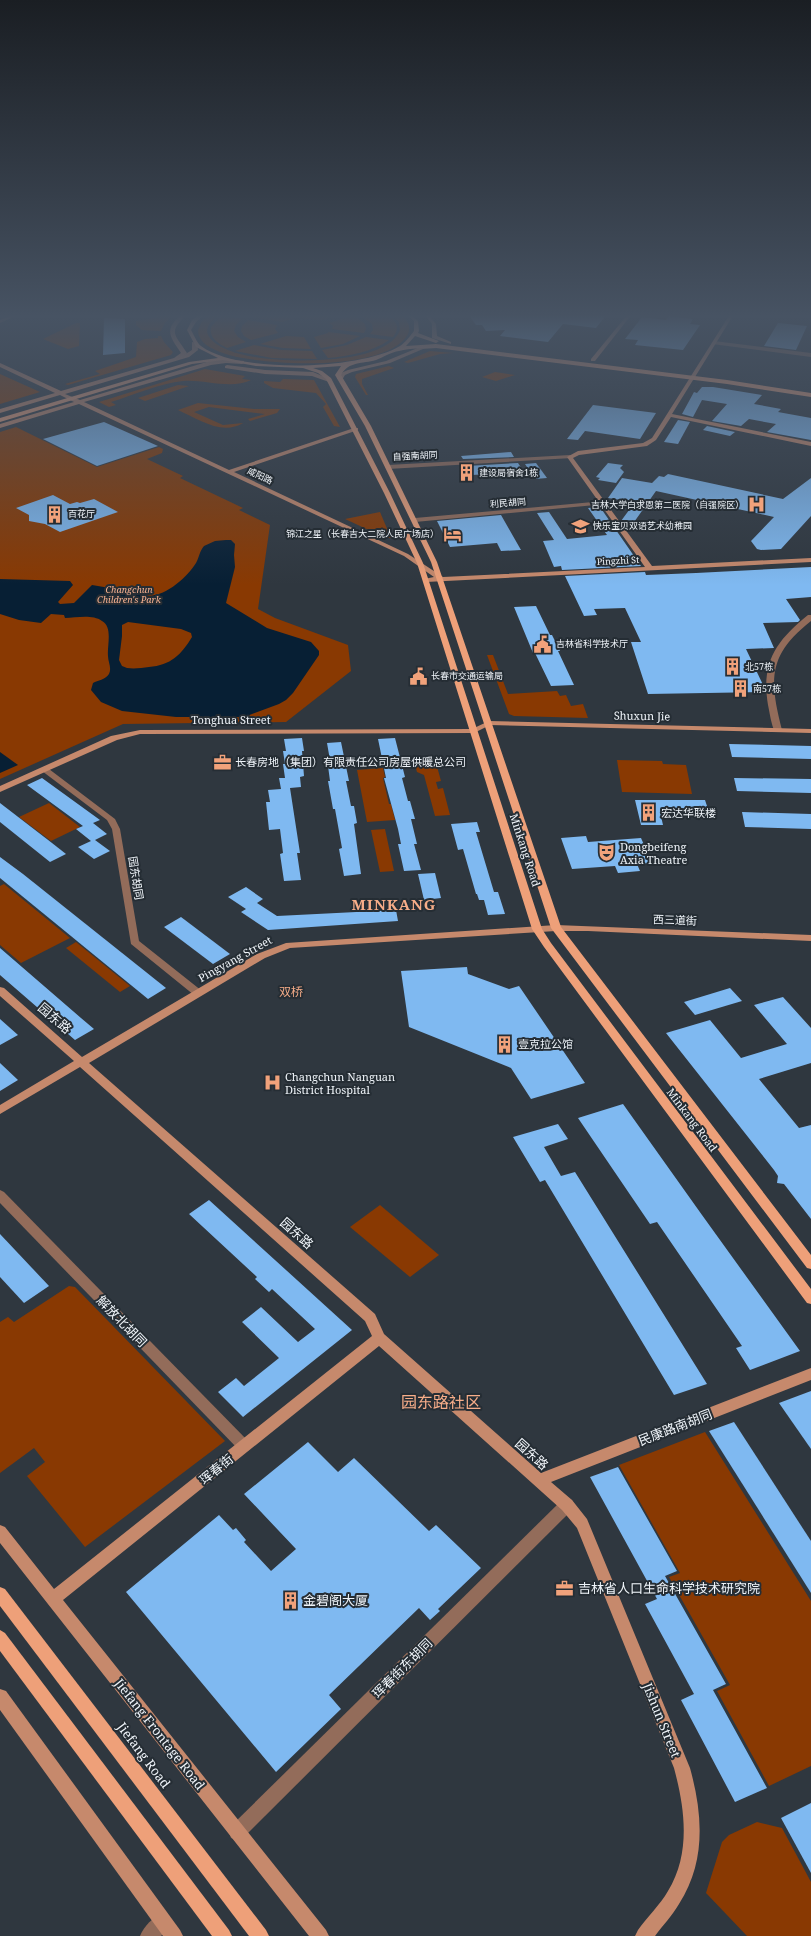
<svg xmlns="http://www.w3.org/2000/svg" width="811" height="1936" viewBox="0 0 811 1936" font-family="'Noto Serif','Noto Sans SC',serif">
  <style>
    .green { fill: #893902 }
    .water { fill: #071f34; fill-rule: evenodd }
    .building { fill: #7fb9f1 }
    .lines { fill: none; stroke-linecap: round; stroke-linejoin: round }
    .street { fill: #936c5a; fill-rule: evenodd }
    .secondary { fill: #c6896c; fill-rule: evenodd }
    .primary { fill: #eea079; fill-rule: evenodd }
    .labels { text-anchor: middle; stroke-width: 4; stroke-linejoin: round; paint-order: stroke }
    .far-street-label { font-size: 9px; fill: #eff4f9; stroke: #252d34 }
    .far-poi-label { font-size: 9px; fill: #eff4f9; stroke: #252d34; text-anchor: start }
    .far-park-label { font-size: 9px; font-style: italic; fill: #f9b392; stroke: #252d34 }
    .street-label { font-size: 11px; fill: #eff4f9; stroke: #252d34 }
    .poi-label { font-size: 11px; fill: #eff4f9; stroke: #252d34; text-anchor: start }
    .neighbourhood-label { font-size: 12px; fill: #f7ad89; stroke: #252d34 }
    .near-street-label { font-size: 13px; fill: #eff4f9; stroke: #252d34 }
    .near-poi-label { font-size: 13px; fill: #eff4f9; stroke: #252d34; text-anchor: start }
    .district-label { font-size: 15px; font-weight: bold; letter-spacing: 1px; fill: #f7ad89; stroke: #252d34 }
    .near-quarter-label { font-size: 16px; fill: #f7ad89; stroke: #252d34 }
  </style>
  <rect width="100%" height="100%" fill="#2f373f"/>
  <!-- green -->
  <g class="green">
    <polygon points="158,314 174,314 165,323 161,331 142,330 136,325 136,321 156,318"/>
    <path d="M212,314H222C189,332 218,348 240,354C272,363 386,368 400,330L399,322L390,314H400C406,319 412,326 408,334C387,373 258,366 223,353C212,349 198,343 198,330L202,321Z"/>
    <polygon points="263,314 288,314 292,319 282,322 253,317"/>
    <polygon points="298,314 341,314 321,320 302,318"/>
    <path d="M359,314H386C396,320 401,327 393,337L370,334L373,330L372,324Z"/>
    <path d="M222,315L242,319L236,325L234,331L238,337L246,342L227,348C218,343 209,338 211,327Z"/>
    <polygon points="354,315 365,324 366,329 364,333 332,329 333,326 329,323"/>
    <polygon points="248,320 277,325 275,329 278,333 251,340 244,336 241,331 242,326"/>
    <polygon points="76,323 80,323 79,346 68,349 43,339"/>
    <polygon points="328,333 328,332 360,336 343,344 321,348 314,337"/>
    <polygon points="158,336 161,336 164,342 173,352 171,355 68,385 65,384 100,374 95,371 136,357 137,342 145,339 158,338"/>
    <polygon points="286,336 304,337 311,349 283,348 260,344"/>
    <path d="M366,337L389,340C372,352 349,356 328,358L322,350L347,345Z"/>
    <polygon points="254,345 281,350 312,351 317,359 272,358 235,351"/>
    <polygon points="430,351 453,353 440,354 408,363 404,362"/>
    <polygon points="389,366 394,368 362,379 362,384 368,395 366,395 355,377 356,374"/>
    <path d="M205,369L245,376L242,379L251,380C231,390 204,379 183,381C160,383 134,395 111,402L116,405L109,407L99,402Z"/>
    <polygon points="495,372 515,375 496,381 482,377"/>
    <polygon points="0,374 40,392 0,404"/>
    <polygon points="283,379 314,380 340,427 334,426 323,407 326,404 316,393 273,388 264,383 264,381 280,382"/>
    <polygon points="178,385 189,386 145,401 138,398"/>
    <path d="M198,403L254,409H280L277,413L250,421L248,419L265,414L209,407L194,412L223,425L243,423C222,436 198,419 178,410Z"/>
    <polygon points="16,427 97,467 159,447 163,449 162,453 147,459 183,476 180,478 243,508 239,510 270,525 258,609 275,618 348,645 351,671 286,722 123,724 0,779 0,432"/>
    <polygon points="380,512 391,538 386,538 345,519"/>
    <polygon points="487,655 493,655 508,694 557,691 560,696 566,695 571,706 583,704 588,718 514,716 509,714"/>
    <polygon points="435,759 441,781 436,782 438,789 443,788 450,815 435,816 424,775 417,772 414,761"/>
    <polygon points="617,760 662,761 663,764 686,765 692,794 622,792"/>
    <polygon points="383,768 385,777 383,778 389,804 391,804 395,820 367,822 357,770"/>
    <polygon points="49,803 80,827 51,841 19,817"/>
    <polygon points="385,829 394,871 380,872 371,830"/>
    <polygon points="4,884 70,938 21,963 0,945 0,886"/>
    <polygon points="76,942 130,986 120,992 66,948"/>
    <polygon points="380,1205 439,1255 410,1277 350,1227"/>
    <polygon points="69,1286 75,1287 225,1441 85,1547 27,1476 45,1462 34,1448 0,1473 0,1322 8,1317 14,1322"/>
    <polygon points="705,1432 811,1601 811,1766 769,1786 717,1691 730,1685 669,1577 680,1573 619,1465"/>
    <polygon points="757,1822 782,1828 811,1882 811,1936 747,1936 706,1893 722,1842 729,1835"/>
  </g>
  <!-- water -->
  <g class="water">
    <path d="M226,540H231L235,544L234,555L235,567L226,603L267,628L311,642L319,651V655L293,693L286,700L279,704L244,717H176L122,711L101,702L91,690L93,683C98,680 105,680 109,674C112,668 108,662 108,656C107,645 113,627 102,621C92,614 76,618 65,618L64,615L51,614L41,623L19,620L0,614V579L70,581L73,585L58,602L60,604L74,603L92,585L139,593C158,604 186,579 196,563C199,558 199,552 204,546L215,541ZM128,622L181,629L191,633L192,637C181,655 171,665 149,667C142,668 134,669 127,668L122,666L119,660L122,636V625Z"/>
    <polygon points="0,752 18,765 0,773"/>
  </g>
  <!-- building -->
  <g class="building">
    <polygon points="468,314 607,314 596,328 563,324 548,342 500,336 505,330 486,331 482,325 476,325"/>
    <polygon points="669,316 693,319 690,324 700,325 683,350 635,345 638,340 625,339 642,317 666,320"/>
    <polygon points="104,318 125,319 125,353 103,355"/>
    <polygon points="778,323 807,326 796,350 764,346"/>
    <polygon points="702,387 713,387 762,395 754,404 781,409 778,412 811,418 811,440 767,432 776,424 749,419 741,426 712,421 727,404 702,400 693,417 682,414 694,392 697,393"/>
    <polygon points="593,405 656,413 640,439 585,431 578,440 567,439"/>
    <polygon points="678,420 690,422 678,444 664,442"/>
    <polygon points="104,422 158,446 97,466 43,439"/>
    <polygon points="707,426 735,432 730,436 703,430"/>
    <polygon points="511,452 514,457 463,459 461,456"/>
    <polygon points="518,463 524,472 472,475 467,466"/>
    <polygon points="536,463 547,478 535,479 525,464"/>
    <polygon points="608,463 623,465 620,468 624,472 616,483 598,480 600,478 596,477"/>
    <polygon points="668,474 783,499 811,478 811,516 781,549 761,550 757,549 751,541 774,517 656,491 632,525 622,523 621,521 635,502 608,498 622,478 652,483 659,476 664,477"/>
    <polygon points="53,495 70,504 77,502 80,503 94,499 118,512 60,532 45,524 29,521 29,515 16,508"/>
    <polygon points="600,507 641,566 562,570 561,566 554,567 543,541 554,540 537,513 549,512 567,539 607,535 588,508"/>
    <polygon points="501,515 521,550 501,551 497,543 450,547 437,521"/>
    <polygon points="811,567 811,597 786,599 800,620 798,622 763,623 774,648 746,649 765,689 762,689 764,692 648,694 631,642 641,642 625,608 594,609 597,615 584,616 565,576 645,572 646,575 696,573"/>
    <polygon points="536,606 550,635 552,635 560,651 558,651 574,685 551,686 535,653 533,653 514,607"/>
    <polygon points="302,738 304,751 302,751 304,776 300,777 301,787 290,788 300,853 297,853 301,880 284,881 280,854 283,853 280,829 269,830 266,802 270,802 268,790 281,789 279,778 285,778 283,764 285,764 283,751 286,751 284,739"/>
    <polygon points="395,738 405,777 402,778 408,801 410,801 415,819 411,819 417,844 414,844 421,870 404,871 398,844 401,844 398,829 384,778 386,778 378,739"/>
    <polygon points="341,742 349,781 346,781 351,806 354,806 357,823 354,824 361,874 344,876 339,849 342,848 335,809 333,809 328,781 330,781 328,766 331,766 327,743"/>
    <polygon points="729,744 811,746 811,759 732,757"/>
    <polygon points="42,778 100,820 93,823 107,834 95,840 110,851 94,859 78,847 91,841 76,829 83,826 27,785"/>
    <polygon points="734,778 811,779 811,793 737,791"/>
    <polygon points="635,800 705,800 709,812 660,812 663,825 641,825"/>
    <polygon points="0,803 52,843 66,854 50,862 0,822"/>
    <polygon points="742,812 811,814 811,829 745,827"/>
    <polygon points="477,822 480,832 476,832 494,892 498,892 505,914 488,915 484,900 479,900 477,894 476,894 463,849 458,850 451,824"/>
    <polygon points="586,836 588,842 641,838 652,863 637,864 640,871 618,873 615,866 572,869 561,838"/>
    <polygon points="0,857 23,874 166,988 148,999 0,878"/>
    <polygon points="435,873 441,898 424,900 418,874"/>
    <polygon points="246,887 263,899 257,903 277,916 396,910 398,921 268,930 241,912 246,909 228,897"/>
    <polygon points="181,917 230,954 213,964 164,927"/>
    <polygon points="0,948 81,1018 94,1029 75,1040 0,975"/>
    <polygon points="467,967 468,974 509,989 519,986 585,1083 531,1099 511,1068 409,1027 401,971"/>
    <polygon points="730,988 742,1001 695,1015 684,1002"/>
    <polygon points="783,997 811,1028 811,1063 759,1079 799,1128 811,1125 811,1219 784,1184 777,1183 778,1176 774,1170 666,1033 710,1020 741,1058 787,1044 754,1005"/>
    <polygon points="0,1019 18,1035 0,1045"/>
    <polygon points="0,1063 18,1080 0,1091"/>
    <polygon points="623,1104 702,1215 800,1351 750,1370 736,1348 742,1346 657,1222 650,1224 578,1118"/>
    <polygon points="558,1124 568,1139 544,1147 561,1176 575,1172 707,1384 674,1395 545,1180 540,1182 513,1137"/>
    <polygon points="209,1200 352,1330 243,1417 218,1392 236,1378 244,1386 279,1358 242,1322 261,1307 298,1342 315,1329 272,1289 269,1292 255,1279 257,1277 189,1214"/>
    <polygon points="0,1234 49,1286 24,1303 0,1277"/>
    <polygon points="811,1391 811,1449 779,1403"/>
    <polygon points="734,1422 811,1541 811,1593 709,1431"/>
    <polygon points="308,1442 338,1472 354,1458 429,1531 436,1525 481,1568 438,1609 440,1611 430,1620 419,1608 329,1695 341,1709 276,1772 126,1592 219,1515 233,1530 236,1528 246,1540 244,1542 271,1571 296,1549 244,1494"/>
    <polygon points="618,1467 677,1571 665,1576 726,1684 713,1690 767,1788 735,1802 681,1700 694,1694 645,1604 657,1599 590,1477"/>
    <polygon points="811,1803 811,1873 781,1818"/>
  </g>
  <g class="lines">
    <!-- street -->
    <g class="street">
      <polygon points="714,341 811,353 811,357 712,344"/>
      <polygon points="570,455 573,457 572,458 388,469 385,467 388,465"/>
      <polygon points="604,501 606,502 606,504 415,522 412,520 415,518"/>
      <path d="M808,615H811V621C768,655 769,679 782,730L781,732H775C771,724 770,714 768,705C761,662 776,641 808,615Z"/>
      <polygon points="45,766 115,819 120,829 139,941 202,991 203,993 202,995 194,995 131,944 112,829 107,820 42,771 41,769"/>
      <polygon points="0,1190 4,1192 249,1442 251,1446 249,1450 244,1452 239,1450 0,1203"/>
      <polygon points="567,1498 572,1500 574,1505 572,1510 243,1838 237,1840 231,1838 229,1832 231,1826 562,1500"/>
      <path d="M163,1913L169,1916L172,1922L169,1928L161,1936H140C144,1926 153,1917 163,1913Z"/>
    </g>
    <!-- secondary -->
    <g class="secondary">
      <polygon points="15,314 20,314 0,323 0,320"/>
      <path d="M182,314H187C168,333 174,333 187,353L184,355L192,350V342L197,343L198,350L189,357L65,394L80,400L210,361L226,359L244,361V363L242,364L226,363L211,365L84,402L229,470L354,428H358V430L234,472L408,554L443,577L645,567L567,457L578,451L643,443L652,438L730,314H734L672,414L811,442V446L671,417L656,440L647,446L579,455L573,458L652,566L811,558V562L426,582L423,580L424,579L434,577L404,556L79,404L0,428V424L74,402L60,395L0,413V409L55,393L0,367V363L61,391L174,358L181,353C169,336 164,329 182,314Z"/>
      <polygon points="424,314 428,314 436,324 437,336 451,342 451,344 432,338 432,324"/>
      <polygon points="628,314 632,314 595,361 591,361 591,359"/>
      <polygon points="435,345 437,348 423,349 390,363 352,372 345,375 342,380 337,379 341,373 348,370 386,361 420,347"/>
      <polygon points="227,365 265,370 313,372 332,380 329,382 312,376 265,374 225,368 225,366"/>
      <polygon points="489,721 811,729 811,733 490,725 474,733 140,734 117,740 0,792 0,786 111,736 140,730 472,729"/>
      <path d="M556,925L811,935V941L588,931H556L290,948L265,958L89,1063L375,1314L384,1334L541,1473L811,1368V1380L551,1482L572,1500L587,1519L690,1768C703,1815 706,1862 679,1904C672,1916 663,1925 655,1936H635L638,1930C647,1917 660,1905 668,1891C691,1853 685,1809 674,1768L577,1528L562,1510L379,1346L63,1600L326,1930L329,1936H309L0,1543V1525L5,1527L54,1589L372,1336L365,1321L80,1067L0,1114V1105L74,1061L0,996V987L4,988L82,1057L257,954L286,943Z"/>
      <polygon points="0,1689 6,1691 180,1930 183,1936 163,1936 0,1710"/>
    </g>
    <!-- primary -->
    <g class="primary">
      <path d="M200,314H205L196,322L191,330C194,335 197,343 201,346C238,374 360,370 400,346C405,343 410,336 414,331V321L406,314H410L418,321L419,331L418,333L439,341L436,343L415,336L406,346L436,344L727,380L811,393V397L727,384L436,348C423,348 411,348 399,351C391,352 384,357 376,360C362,364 349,361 341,375L371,426L437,562L561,927L811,1255V1269L807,1268L551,928L431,562L365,426L335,375L341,366L313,368L322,371L331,378L390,493L423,563L542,929L551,943L811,1289V1304L807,1303L544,947L532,929L417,563L384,493L326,379L318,373L303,368L256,366L223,360L192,364L0,422V418L189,362L218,358L196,347L187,330L192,320Z"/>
      <polygon points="0,1587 5,1589 266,1930 269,1936 249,1936 0,1606"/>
      <polygon points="0,1630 5,1633 229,1930 232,1936 212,1936 0,1651"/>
    </g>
  </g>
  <!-- sky -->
  <linearGradient id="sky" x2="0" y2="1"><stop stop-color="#1a1e23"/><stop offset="0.54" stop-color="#475363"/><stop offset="1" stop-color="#475363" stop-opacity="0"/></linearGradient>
  <rect width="811" height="585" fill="url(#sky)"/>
  <!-- icons -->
  <defs>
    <symbol id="building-bare" viewBox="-9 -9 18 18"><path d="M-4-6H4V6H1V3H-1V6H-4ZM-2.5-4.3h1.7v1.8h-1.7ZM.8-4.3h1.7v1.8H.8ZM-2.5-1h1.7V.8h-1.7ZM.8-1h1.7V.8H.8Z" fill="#f1a27b" stroke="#252d34" stroke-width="2.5" paint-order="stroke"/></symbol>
    <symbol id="hospital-bare" viewBox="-9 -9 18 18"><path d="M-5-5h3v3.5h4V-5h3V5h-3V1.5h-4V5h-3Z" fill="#f1a27b" stroke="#252d34" stroke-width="2.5" paint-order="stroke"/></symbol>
    <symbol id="school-bare" viewBox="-9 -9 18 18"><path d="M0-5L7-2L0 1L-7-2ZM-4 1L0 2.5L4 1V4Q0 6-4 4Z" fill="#f1a27b" stroke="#252d34" stroke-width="2.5" paint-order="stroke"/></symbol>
    <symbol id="hotel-bare" viewBox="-9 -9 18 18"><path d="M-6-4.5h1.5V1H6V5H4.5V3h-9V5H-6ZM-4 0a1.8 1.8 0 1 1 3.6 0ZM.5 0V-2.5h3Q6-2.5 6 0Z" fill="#f1a27b" stroke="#252d34" stroke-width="2.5" paint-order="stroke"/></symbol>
    <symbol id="civic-bare" viewBox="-9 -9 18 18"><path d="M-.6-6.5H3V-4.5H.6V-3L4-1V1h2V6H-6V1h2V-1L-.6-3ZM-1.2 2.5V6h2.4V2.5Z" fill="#f1a27b" stroke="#252d34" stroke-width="2.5" paint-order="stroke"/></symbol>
    <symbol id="office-bare" viewBox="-9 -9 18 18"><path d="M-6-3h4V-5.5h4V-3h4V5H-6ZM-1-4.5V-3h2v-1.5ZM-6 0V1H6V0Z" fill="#f1a27b" stroke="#252d34" stroke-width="2.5" paint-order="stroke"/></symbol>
    <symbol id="theatre-bare" viewBox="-9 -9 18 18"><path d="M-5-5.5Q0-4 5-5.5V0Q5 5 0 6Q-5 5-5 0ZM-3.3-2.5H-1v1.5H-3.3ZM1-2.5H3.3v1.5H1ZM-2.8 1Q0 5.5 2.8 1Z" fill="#f1a27b" stroke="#252d34" stroke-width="2.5" paint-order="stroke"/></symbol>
  </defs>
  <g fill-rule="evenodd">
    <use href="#building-bare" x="454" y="460" width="25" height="25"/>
    <use href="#hospital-bare" x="744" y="492" width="25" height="25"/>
    <use href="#building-bare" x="42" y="502" width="25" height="25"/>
    <use href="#school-bare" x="568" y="514" width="25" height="25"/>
    <use href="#hotel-bare" x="440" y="522" width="25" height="25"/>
    <use href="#civic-bare" x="530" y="632" width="25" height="25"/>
    <use href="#building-bare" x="720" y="654" width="25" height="25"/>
    <use href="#civic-bare" x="406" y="664" width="25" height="25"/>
    <use href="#building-bare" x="728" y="676" width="25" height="25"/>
    <use href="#office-bare" x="210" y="750" width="25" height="25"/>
    <use href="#building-bare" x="636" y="800" width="25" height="25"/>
    <use href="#theatre-bare" x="594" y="840" width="25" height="25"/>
    <use href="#building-bare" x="492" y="1032" width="25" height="25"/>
    <use href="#hospital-bare" x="260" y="1070" width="25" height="25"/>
    <use href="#office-bare" x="552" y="1576" width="25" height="25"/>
    <use href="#building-bare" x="278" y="1588" width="25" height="25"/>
  </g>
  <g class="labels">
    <!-- far-street labels -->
    <g class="far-street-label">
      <text transform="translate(415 456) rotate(-3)" y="3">自强南胡同</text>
      <text transform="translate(260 476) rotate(25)" y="3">咸阳路</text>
      <text transform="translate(508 503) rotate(-5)" y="3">利民胡同</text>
      <text transform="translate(618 561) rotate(-3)" y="3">Pingzhi St</text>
    </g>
    <!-- far-poi labels -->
    <g class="far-poi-label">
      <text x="479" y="476">建设局宿舍1栋</text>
      <text x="744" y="508" text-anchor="end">吉林大学白求恩第二医院（自强院区）</text>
      <text x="68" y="517">百花厅</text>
      <text x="593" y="529">快乐宝贝双语艺术幼稚园</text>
      <text x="439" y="537" text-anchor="end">锦江之星（长春吉大二院人民广场店）</text>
      <text x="556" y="647">吉林省科学技术厅</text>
      <text x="745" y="670">北57栋</text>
      <text x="431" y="679">长春市交通运输局</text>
      <text x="753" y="692">南57栋</text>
    </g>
    <!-- far-park labels -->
    <g class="far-park-label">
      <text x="129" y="593">Changchun<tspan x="129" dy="10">Children's Park</tspan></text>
    </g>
    <!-- street labels -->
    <g class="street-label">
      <text transform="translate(642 716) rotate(1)" y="4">Shuxun Jie</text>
      <text x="231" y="724">Tonghua Street</text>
      <text transform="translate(525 850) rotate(72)" y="4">Minkang Road</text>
      <text transform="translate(136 878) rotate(81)" y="4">园东胡同</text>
      <text transform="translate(675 920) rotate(2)" y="4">西三道街</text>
      <text transform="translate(235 959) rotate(-29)" y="4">Pingyang Street</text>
      <text transform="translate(692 1120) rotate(53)" y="4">Minkang Road</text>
    </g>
    <!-- poi labels -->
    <g class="poi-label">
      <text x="235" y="766">长春房地（集团）有限责任公司房屋供暖总公司</text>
      <text x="661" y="817">宏达华联楼</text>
      <text x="620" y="851">Dongbeifeng<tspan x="620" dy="13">Axia Theatre</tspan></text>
      <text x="518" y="1048">壹克拉公馆</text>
      <text x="285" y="1081">Changchun Nanguan<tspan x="285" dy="13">District Hospital</tspan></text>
    </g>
    <!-- neighbourhood labels -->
    <g class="neighbourhood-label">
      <text x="291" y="996">双桥</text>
    </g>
    <!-- near-street labels -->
    <g class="near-street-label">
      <text transform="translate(55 1018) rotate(41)" y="5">园东路</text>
      <text transform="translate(297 1233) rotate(42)" y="5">园东路</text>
      <text transform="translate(122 1321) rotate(46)" y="5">解放北胡同</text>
      <text transform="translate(675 1427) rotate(-21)" y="5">民康路南胡同</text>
      <text transform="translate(532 1454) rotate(42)" y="5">园东路</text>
      <text transform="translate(216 1469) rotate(-39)" y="5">珲春街</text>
      <text transform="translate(402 1668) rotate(-45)" y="5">珲春街东胡同</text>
      <text transform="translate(662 1720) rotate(68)" y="5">Jishun Street</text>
      <text transform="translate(160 1734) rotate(52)" y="5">Jiefang Frontage Road</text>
      <text transform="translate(144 1755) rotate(53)" y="5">Jiefang Road</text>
    </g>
    <!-- near-poi labels -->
    <g class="near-poi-label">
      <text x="578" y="1593">吉林省人口生命科学技术研究院</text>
      <text x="303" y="1605">金碧阁大厦</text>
    </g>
    <!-- district labels -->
    <g class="district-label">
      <text x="394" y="910">MINKANG</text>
    </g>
    <!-- near-quarter labels -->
    <g class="near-quarter-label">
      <text x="441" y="1408">园东路社区</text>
    </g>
  </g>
</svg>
